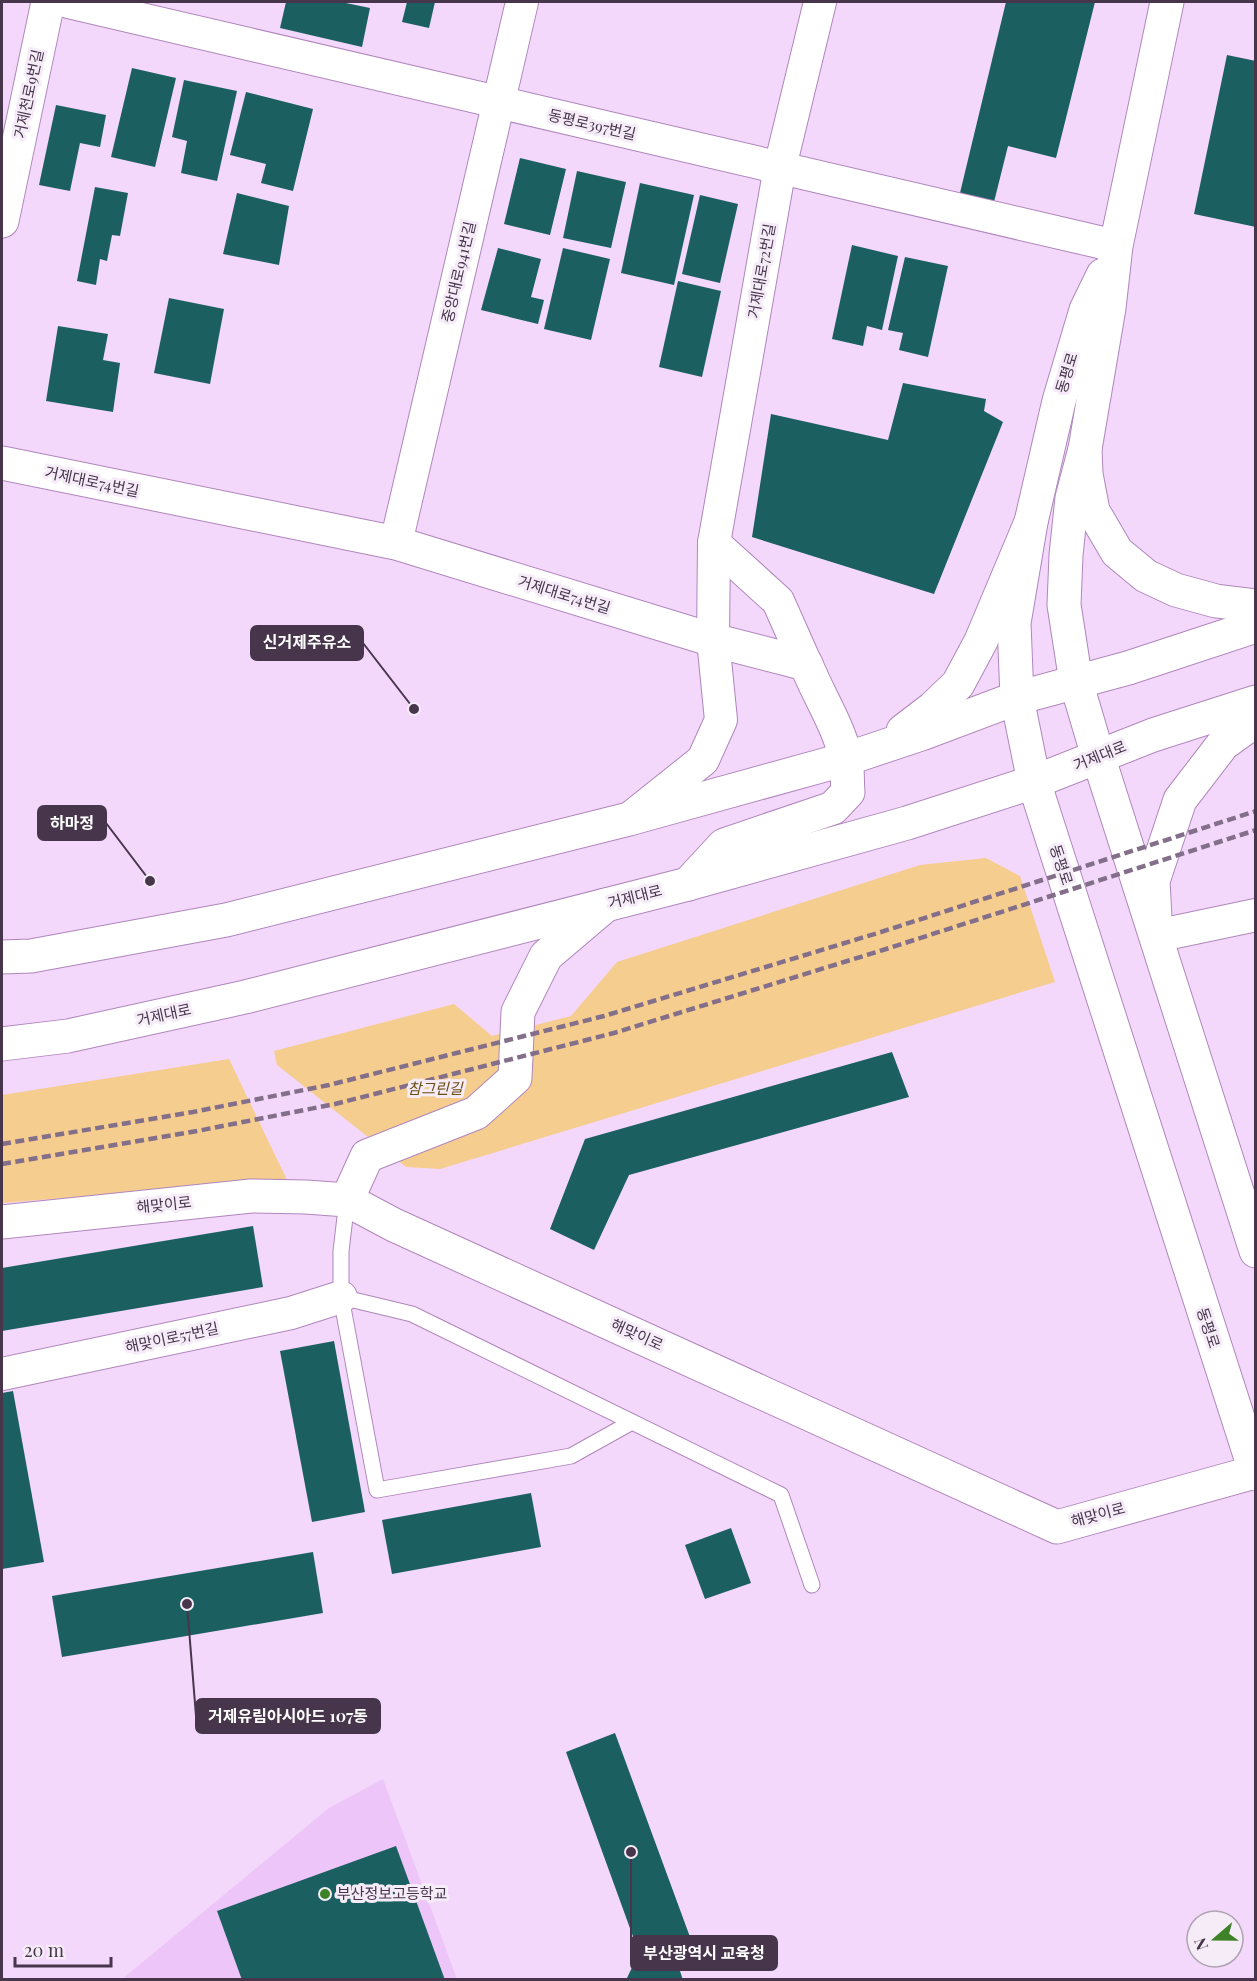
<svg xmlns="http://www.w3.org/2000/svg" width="1257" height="1981" viewBox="0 0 1257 1981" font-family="'Playfair Display','Noto Sans KR',serif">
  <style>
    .built { fill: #edc5f8 }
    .green { fill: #f5cd8e }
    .building { fill: #1c5f61 }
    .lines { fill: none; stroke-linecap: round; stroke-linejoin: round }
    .service-casing { stroke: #b086bc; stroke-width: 17 }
    .minor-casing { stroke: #b086bc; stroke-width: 34 }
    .tertiary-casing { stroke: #b086bc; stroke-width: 35 }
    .secondary-casing { stroke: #b086bc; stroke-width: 35 }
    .primary-casing { stroke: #b086bc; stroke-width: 35 }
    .service { stroke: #fff; stroke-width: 15 }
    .minor { stroke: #fff; stroke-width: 32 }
    .tertiary { stroke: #fff; stroke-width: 33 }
    .secondary { stroke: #fff; stroke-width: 33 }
    .primary { stroke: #fff; stroke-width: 33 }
    .rail { stroke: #846f8a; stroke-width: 4.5; stroke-dasharray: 9 4.5; stroke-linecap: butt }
    .poi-dot { fill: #3d8226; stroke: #f5ecf8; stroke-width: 2 }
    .labels { text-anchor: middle; stroke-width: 6; stroke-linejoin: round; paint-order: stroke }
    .street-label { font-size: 15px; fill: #47354c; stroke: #f5ecf8 }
    .park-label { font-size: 15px; font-style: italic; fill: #6a4b10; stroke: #f5ecf8 }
    .poi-label { font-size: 15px; fill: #47354c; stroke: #f5ecf8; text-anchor: start }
    .leader { fill: none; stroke: #47354c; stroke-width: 2 }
    .callout-dot { fill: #47354c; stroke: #f5ecf8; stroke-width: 2 }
    .callout { fill: #47354c; stroke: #47354c; stroke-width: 2 }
    .callout-label { font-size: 16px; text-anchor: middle; font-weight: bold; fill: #fff }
  </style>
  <rect width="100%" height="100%" fill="#f3d8fb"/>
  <!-- built -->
  <polygon class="built" points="383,1779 457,1979 121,1980 329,1808"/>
  <!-- green -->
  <g class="green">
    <polygon points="986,858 1020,876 1055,982 440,1169 406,1167 277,1065 274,1051 454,1004 492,1036 571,1016 617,962 920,865"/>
    <polygon points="229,1059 287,1180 2,1203 2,1095"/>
  </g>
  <!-- building -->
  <g class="building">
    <polygon points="286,2 341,2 370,8 362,47 280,28"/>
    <polygon points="407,2 435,2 429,28 402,22"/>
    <polygon points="1006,2 1095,2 1056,158 1008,146 993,206 959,197"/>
    <polygon points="1227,55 1256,61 1256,227 1194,214"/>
    <polygon points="132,68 176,78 155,167 111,157"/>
    <polygon points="184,80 237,91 217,181 181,173 187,141 172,137"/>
    <polygon points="246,92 313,109 293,191 261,183 266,164 230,155"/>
    <polygon points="56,105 106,115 100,147 80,143 70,191 39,185"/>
    <polygon points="520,158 566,169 550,235 504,224"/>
    <polygon points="577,171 626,182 611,248 563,238"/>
    <polygon points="640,183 694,195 674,285 621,273"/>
    <polygon points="95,187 128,193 120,236 112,235 107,261 100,259 96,285 77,281"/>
    <polygon points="237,193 289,206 279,265 223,254"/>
    <polygon points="700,195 738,204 720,283 682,274"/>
    <polygon points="852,245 898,256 882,330 867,326 863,346 832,339"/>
    <polygon points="498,248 541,259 531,297 544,300 538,324 481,310"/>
    <polygon points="563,248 610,259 591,340 544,329"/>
    <polygon points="905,257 948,266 928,357 899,350 903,333 888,330"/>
    <polygon points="678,281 721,291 702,377 659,367"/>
    <polygon points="169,298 224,309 210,384 154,373"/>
    <polygon points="58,326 108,334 103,360 120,363 113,412 46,401"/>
    <polygon points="903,383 986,399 984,411 1003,422 934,594 752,537 771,414 888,440"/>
    <polygon points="892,1052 909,1097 629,1175 594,1250 550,1229 585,1139"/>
    <polygon points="253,1226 263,1287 2,1331 2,1268"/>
    <polygon points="334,1341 365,1512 312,1522 280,1351"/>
    <polygon points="13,1391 44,1562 2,1569 2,1393"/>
    <polygon points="531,1493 541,1547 392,1574 382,1520"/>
    <polygon points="731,1528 751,1583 705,1599 685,1545"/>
    <polygon points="313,1552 323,1613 62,1657 52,1596"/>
    <polygon points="615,1733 697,1956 678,1965 683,1980 626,1980 639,1953 566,1752"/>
    <polygon points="396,1846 445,1980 242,1980 217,1911"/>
  </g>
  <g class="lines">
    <defs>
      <g id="service">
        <polyline points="347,1200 341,1251 341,1297 412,1314 781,1495 812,1585"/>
        <polyline points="341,1297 377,1490 571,1456 632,1422"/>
      </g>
      <g id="minor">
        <path d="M68,2C417,84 767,164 1116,246"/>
        <polyline points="396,543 522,2"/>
        <polyline points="714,543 778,601 806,664"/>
        <polyline points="629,819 703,760 721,720 713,640 714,543 780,167 820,2"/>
        <polyline points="1156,936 1256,915"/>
        <polyline points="2,1374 291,1313 341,1297"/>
      </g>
      <g id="tertiary">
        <polyline points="2,221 48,2"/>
        <path d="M2,463L396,543L713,640L806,664C818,695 839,726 846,759C848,770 847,782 848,792L833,808L724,845L688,884"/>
        <polyline points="347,1200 367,1156 476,1113 515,1078 518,1012 546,956 606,905"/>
        <polyline points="2,1222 251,1196 306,1197 347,1200 394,1225 1057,1527 1255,1472"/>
      </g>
      <g id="secondary">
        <polyline points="1167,2 1116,246 1109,308 1085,449 1072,498 1066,555 1064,605 1076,682 1098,756 1256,1251"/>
        <polyline points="1103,275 1086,310 1059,401 1031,522 1014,623 1017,698 1034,782 1256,1474"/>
      </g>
      <g id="primary">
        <polyline points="1085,449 1086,474 1093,511 1117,552 1146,576 1176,590 1216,601 1256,606"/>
        <polyline points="903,731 933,708 958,684 981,641 1031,522"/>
        <polyline points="1156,936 1153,881 1180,800 1223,744 1256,720"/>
        <polyline points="2,957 31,956 226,920 629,819 846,759 921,734 1017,698 1128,668 1256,626"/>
        <polyline points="2,1044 68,1036 245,997 688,884 907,823 1034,782 1153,735 1256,702"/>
      </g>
    </defs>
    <!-- service casing -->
    <use href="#service" class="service-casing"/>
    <!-- minor casing -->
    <use href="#minor" class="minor-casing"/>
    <!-- tertiary casing -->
    <use href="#tertiary" class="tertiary-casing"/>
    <!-- secondary casing -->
    <use href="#secondary" class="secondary-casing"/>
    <!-- primary casing -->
    <use href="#primary" class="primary-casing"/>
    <!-- service -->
    <use href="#service" class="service"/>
    <!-- minor -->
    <use href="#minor" class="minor"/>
    <!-- tertiary -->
    <use href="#tertiary" class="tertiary"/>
    <!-- secondary -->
    <use href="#secondary" class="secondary"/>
    <!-- primary -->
    <use href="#primary" class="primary"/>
    <!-- rail -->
    <g class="rail">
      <polyline points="2,1144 193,1112 329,1085 604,1016 881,932 1256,811"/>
      <polyline points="2,1164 197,1131 335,1104 614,1033 883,950 1256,830"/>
    </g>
  </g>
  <!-- markers -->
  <circle class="poi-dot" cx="325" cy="1894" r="6"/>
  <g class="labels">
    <!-- street labels -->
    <g class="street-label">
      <text transform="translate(29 94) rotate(-78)" y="5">거제천로9번길</text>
      <text transform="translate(592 125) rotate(13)" y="5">동평로397번길</text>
      <text transform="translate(762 271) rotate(-80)" y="5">거제대로72번길</text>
      <text transform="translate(459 272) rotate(-77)" y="5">중앙대로941번길</text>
      <text transform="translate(1067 373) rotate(-73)" y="5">동평로</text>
      <text transform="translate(92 482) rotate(12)" y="5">거제대로74번길</text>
      <text transform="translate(564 595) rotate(17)" y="5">거제대로74번길</text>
      <text transform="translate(1100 756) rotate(-22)" y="5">거제대로</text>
      <text transform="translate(1061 865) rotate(72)" y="5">동평로</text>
      <text transform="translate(635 897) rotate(-14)" y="5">거제대로</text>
      <text transform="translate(164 1015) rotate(-12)" y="5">거제대로</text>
      <text transform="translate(164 1205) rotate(-6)" y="5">해맞이로</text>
      <text transform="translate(1208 1328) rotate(72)" y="5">동평로</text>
      <text transform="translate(637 1335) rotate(24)" y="5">해맞이로</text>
      <text transform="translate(172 1338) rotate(-12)" y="5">해맞이로57번길</text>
      <text transform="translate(1098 1515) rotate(-15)" y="5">해맞이로</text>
    </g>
    <!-- park labels -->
    <g class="park-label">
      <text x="435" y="1094">참그린길</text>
    </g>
    <!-- poi labels -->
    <g class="poi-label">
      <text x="337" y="1899">부산정보고등학교</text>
    </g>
  </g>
  <!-- callouts -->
  <path class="leader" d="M414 709L363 643M150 881L106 823M187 1604L196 1716M631 1852L631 1953"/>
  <g class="callout-dot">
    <circle cx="414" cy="709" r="6"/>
    <circle cx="150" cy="881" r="6"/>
    <circle cx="187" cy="1604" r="6"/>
    <circle cx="631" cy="1852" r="6"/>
  </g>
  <g class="callout">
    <rect x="251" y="626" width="112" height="34" rx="6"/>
    <rect x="38" y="806" width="68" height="34" rx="6"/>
    <rect x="196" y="1699" width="184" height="34" rx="6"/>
    <rect x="631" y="1936" width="146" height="34" rx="6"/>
  </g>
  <g class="callout-label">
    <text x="307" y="648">신거제주유소</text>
    <text x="72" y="829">하마정</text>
    <text x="288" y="1722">거제유림아시아드 107동</text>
    <text x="704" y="1959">부산광역시 교육청</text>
  </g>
  <!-- border -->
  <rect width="1257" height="1981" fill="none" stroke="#47354c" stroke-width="6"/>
  <!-- north arrow -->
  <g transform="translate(1215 1939) rotate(250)"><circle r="28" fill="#f5ecf8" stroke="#afa3b3" stroke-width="1.5"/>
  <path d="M0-4.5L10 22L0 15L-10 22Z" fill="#3d8226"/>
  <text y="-9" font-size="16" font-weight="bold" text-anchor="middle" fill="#47354c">N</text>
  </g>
  <!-- scale -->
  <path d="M15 1957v9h96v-9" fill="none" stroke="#47354c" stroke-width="3"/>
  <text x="24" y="1957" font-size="18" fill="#47354c" stroke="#f5ecf8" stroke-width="4.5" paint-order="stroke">20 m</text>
</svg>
